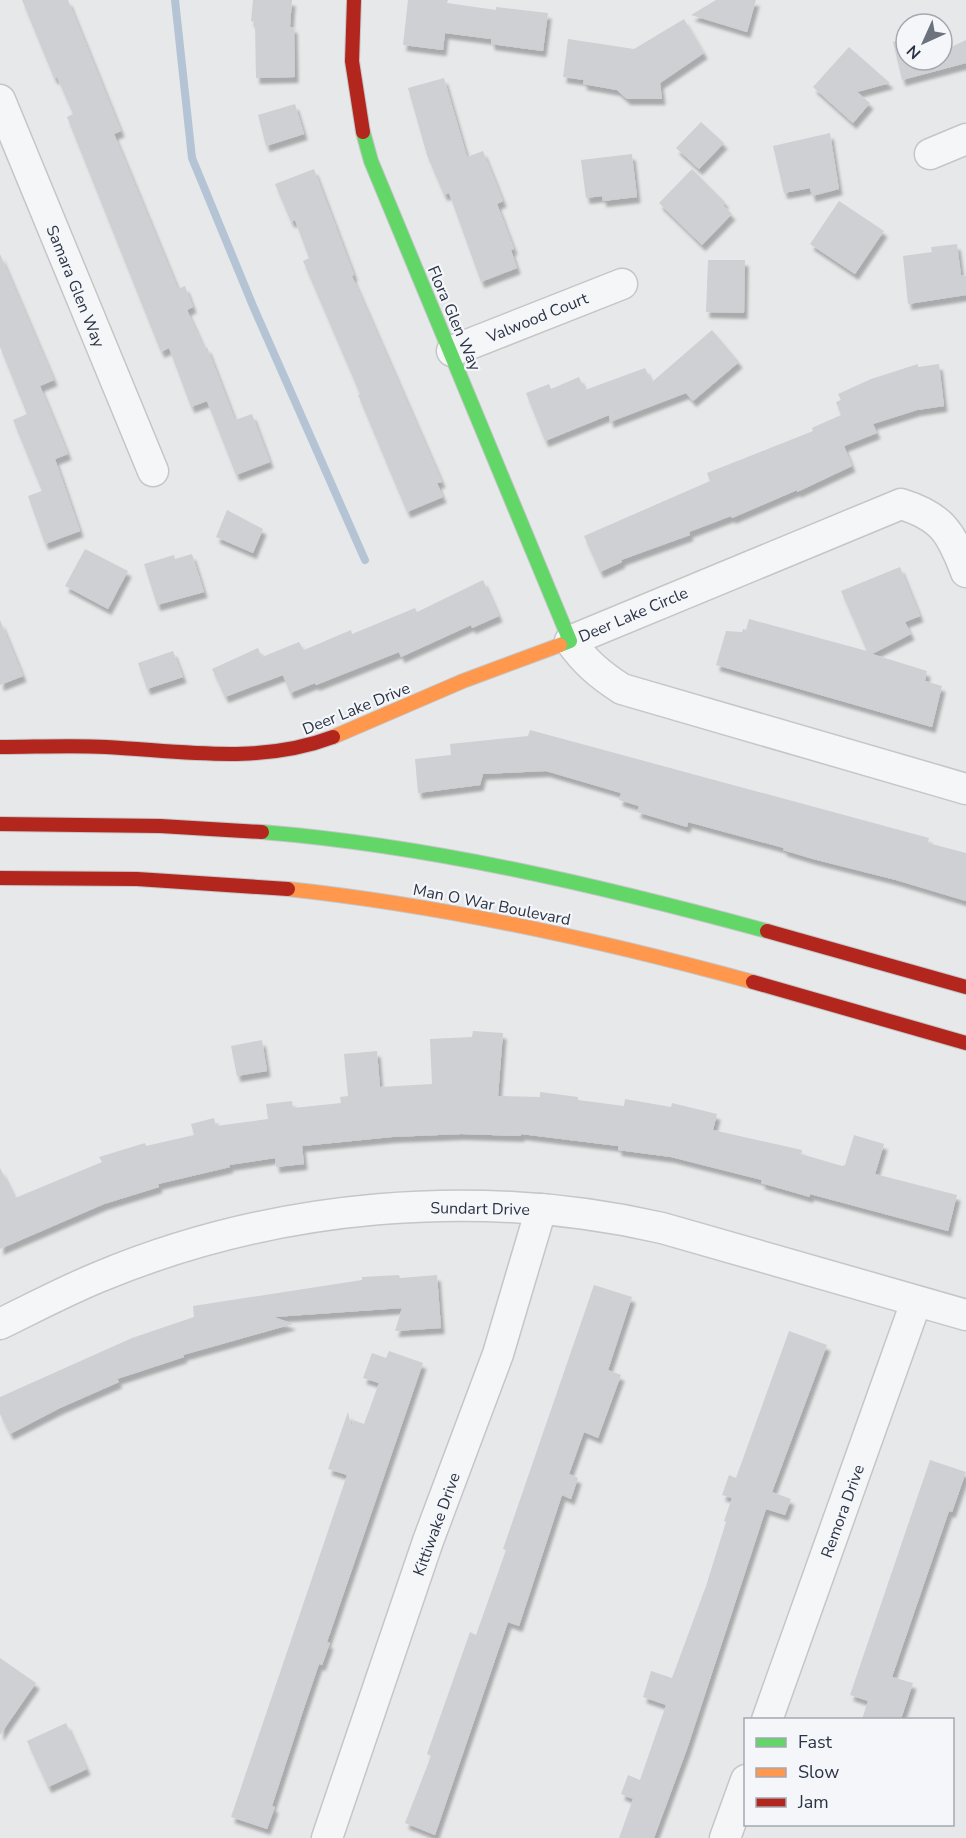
<svg xmlns="http://www.w3.org/2000/svg" width="966" height="1838" viewBox="0 0 966 1838" font-family="'Nunito Sans',sans-serif">
  <style>
    .lines { fill: none; stroke-linecap: round; stroke-linejoin: round }
    .stream { stroke: #b4c4d5; stroke-width: 8 }
    .building { fill: #ced0d3; filter: url(#shadow) }
    .street-casing { stroke: #c4c6c8; stroke-width: 33 }
    .fast-casing { stroke: #c4c6c8; stroke-width: 16 }
    .slow-casing { stroke: #c4c6c8; stroke-width: 16 }
    .jam-casing { stroke: #c4c6c8; stroke-width: 16 }
    .street { stroke: #f5f6f7; stroke-width: 30 }
    .fast { stroke: #63d668; stroke-width: 14 }
    .slow { stroke: #ff974d; stroke-width: 14 }
    .jam { stroke: #b3261e; stroke-width: 14 }
    .labels { text-anchor: middle; stroke-width: 4.5; stroke-linejoin: round; paint-order: stroke }
    .street-label { font-size: 16px; fill: #2b3445; stroke: #f4f6f9 }
  </style>
  <defs>
    <filter id="shadow"><feDropShadow dx="3.5" dy="6" stdDeviation="1.5" flood-color="#0004"/></filter>
  </defs>
  <rect width="100%" height="100%" fill="#e6e8ea"/>
  <g class="lines">
    <!-- stream -->
    <polyline class="stream" points="175,0 192,158 253,306 365,560"/>
  </g>
  <!-- building -->
  <g class="building">
    <polygon points="22,0 68,0 121,131 114,134 178,289 185,286 193,307 187,310 204,348 207,347 235,420 252,414 270,462 236,475 207,401 191,407 169,348 161,352 67,117 73,114 57,77 54,78"/>
    <polygon points="253,0 292,0 290,27 294,27 295,77 256,78 255,22 251,21"/>
    <polygon points="408,0 448,0 447,3 496,10 496,7 548,13 543,51 491,44 491,39 445,33 443,50 403,45"/>
    <polygon points="716,0 756,0 747,32 691,15"/>
    <polygon points="684,19 704,53 660,83 662,99 627,99 617,90 583,84 584,80 563,77 568,39 634,49"/>
    <polygon points="944,29 949,48 966,40 966,63 902,80 893,42 906,39 906,60 942,60"/>
    <polygon points="849,47 890,83 857,92 870,103 853,123 813,87"/>
    <polygon points="444,78 467,157 483,151 503,201 497,204 514,249 511,250 517,268 481,282 449,193 444,195 427,155 408,88"/>
    <polygon points="295,104 304,134 266,146 258,115"/>
    <polygon points="701,122 724,143 699,169 676,148"/>
    <polygon points="830,133 839,189 812,196 810,188 784,193 773,146"/>
    <polygon points="632,154 637,197 603,201 602,196 586,198 581,160"/>
    <polygon points="314,169 354,275 352,276 442,482 437,483 443,497 407,512 358,395 360,394 303,261 309,258 295,220 291,222 275,184"/>
    <polygon points="692,169 725,202 723,205 732,214 702,245 659,203"/>
    <polygon points="839,201 884,231 855,274 810,244"/>
    <polygon points="957,244 961,275 966,276 966,295 908,304 903,256 932,252 931,247"/>
    <polygon points="0,254 54,380 40,386 68,454 55,459 80,531 45,544 28,496 42,491 13,420 27,414 0,347"/>
    <polygon points="708,260 745,260 744,313 706,312"/>
    <polygon points="712,330 739,362 693,401 686,393 610,422 609,415 545,441 526,393 549,384 551,389 579,377 585,390 645,368 652,382"/>
    <polygon points="918,364 918,367 939,364 944,406 917,410 873,424 877,433 844,446 852,466 797,492 797,490 732,518 731,516 689,532 690,535 621,560 622,562 600,572 584,536 710,481 707,473 813,431 812,428 841,415 836,402 841,400 838,394 871,379"/>
    <polygon points="227,510 263,529 253,553 216,537"/>
    <polygon points="85,549 128,571 108,609 65,586"/>
    <polygon points="192,554 204,592 157,605 144,564 174,555 175,559"/>
    <polygon points="900,567 920,616 905,622 911,634 872,654 927,671 925,681 942,686 932,727 716,665 726,631 742,632 743,629 746,630 749,619 867,651 841,591"/>
    <polygon points="483,580 499,616 472,628 471,625 401,657 399,652 316,685 315,683 290,693 283,675 225,697 212,669 258,648 262,657 299,642 304,650 351,630 352,634 415,608 417,612"/>
    <polygon points="0,620 23,676 0,685"/>
    <polygon points="173,651 183,677 147,689 138,663"/>
    <polygon points="530,730 929,838 928,843 966,853 966,901 896,880 813,859 783,850 784,848 688,822 687,827 637,812 639,806 619,800 621,793 546,771 483,774 480,785 418,793 415,759 451,755 450,744 528,736"/>
    <polygon points="473,1031 503,1033 498,1096 540,1097 540,1092 578,1097 578,1100 624,1106 625,1099 671,1107 672,1103 717,1114 713,1130 802,1150 801,1154 842,1166 845,1165 854,1135 884,1144 875,1174 957,1195 948,1231 810,1194 810,1197 761,1183 762,1180 671,1157 618,1150 618,1146 521,1134 521,1136 462,1134 392,1137 302,1146 304,1164 276,1167 275,1158 229,1165 230,1167 158,1184 159,1187 104,1204 0,1249 0,1168 15,1198 102,1162 99,1157 145,1143 146,1146 194,1135 191,1124 214,1118 216,1126 268,1119 266,1104 292,1101 293,1108 341,1103 340,1097 348,1096 344,1054 377,1051 380,1087 432,1084 430,1039 472,1037"/>
    <polygon points="262,1040 267,1071 237,1076 231,1046"/>
    <polygon points="399,1275 400,1278 437,1275 441,1328 395,1331 402,1308 274,1317 293,1324 183,1355 184,1357 117,1379 119,1382 60,1408 10,1434 0,1414 0,1397 132,1338 194,1317 193,1306 362,1280 362,1277"/>
    <polygon points="594,1285 632,1297 608,1370 621,1375 598,1438 584,1432 569,1474 578,1478 571,1499 562,1495 519,1626 508,1622 435,1835 405,1823 431,1756 427,1754 470,1632 476,1635 506,1550 503,1549"/>
    <polygon points="789,1331 827,1345 772,1492 791,1499 785,1515 766,1509 687,1749 654,1838 619,1838 633,1799 621,1794 628,1775 640,1780 666,1705 643,1697 651,1671 672,1678 706,1586 726,1522 724,1521 732,1498 722,1495 729,1475 736,1478"/>
    <polygon points="389,1351 423,1363 327,1642 330,1643 322,1665 319,1664 303,1711 272,1806 275,1807 267,1829 231,1817 347,1475 328,1469 348,1412 351,1427 353,1420 364,1424 379,1383 363,1378 372,1353 386,1358"/>
    <polygon points="930,1460 966,1472 952,1512 949,1511 892,1677 913,1683 901,1719 862,1719 868,1701 850,1695"/>
    <polygon points="0,1658 36,1683 0,1735"/>
    <polygon points="66,1723 87,1769 48,1787 27,1741"/>
  </g>
  <g class="lines">
    <defs>
      <g id="street">
        <polyline points="0,100 153,471"/>
        <polyline points="930,154 966,139"/>
        <polyline points="452,351 622,284"/>
        <path d="M966,572C951,533 943,517 901,504L570,641C585,662 600,675 622,689L966,789"/>
        <path d="M0,1324C33,1308 65,1291 99,1277C274,1204 477,1186 662,1228L966,1315"/>
        <polyline points="767,1720 916,1302"/>
        <polyline points="327,1838 428,1541 498,1354 541,1209"/>
        <polyline points="725,1838 746,1780"/>
      </g>
      <g id="fast">
        <polyline points="363,132 371,161 570,641 560,645"/>
        <path d="M262,832C433,846 601,886 767,931"/>
      </g>
      <g id="slow">
        <polyline points="333,737 463,681 560,645"/>
        <path d="M288,889C446,906 600,940 753,982"/>
      </g>
      <g id="jam">
        <polyline points="354,0 352,61 363,132"/>
        <path d="M0,747C35,747 71,745 106,747C183,751 259,765 333,737"/>
        <polyline points="0,824 160,826 262,832"/>
        <polyline points="0,878 137,879 288,889"/>
        <polyline points="767,931 966,987"/>
        <polyline points="753,982 966,1043"/>
      </g>
    </defs>
    <!-- street casing -->
    <use href="#street" class="street-casing"/>
    <!-- fast casing -->
    <use href="#fast" class="fast-casing"/>
    <!-- slow casing -->
    <use href="#slow" class="slow-casing"/>
    <!-- jam casing -->
    <use href="#jam" class="jam-casing"/>
    <!-- street -->
    <use href="#street" class="street"/>
    <!-- fast -->
    <use href="#fast" class="fast"/>
    <!-- slow -->
    <use href="#slow" class="slow"/>
    <!-- jam -->
    <use href="#jam" class="jam"/>
  </g>
  <g class="labels">
    <!-- street labels -->
    <g class="street-label">
      <text transform="translate(76 286) rotate(68)" y="6">Samara Glen Way</text>
      <text transform="translate(537 317) rotate(-22)" y="6">Valwood Court</text>
      <text transform="translate(455 318) rotate(67)" y="6">Flora Glen Way</text>
      <text transform="translate(633 614) rotate(-23)" y="6">Deer Lake Circle</text>
      <text transform="translate(356 708) rotate(-22)" y="6">Deer Lake Drive</text>
      <text transform="translate(492 904) rotate(11)" y="6">Man O War Boulevard</text>
      <text transform="translate(480 1208) rotate(1)" y="6">Sundart Drive</text>
      <text transform="translate(842 1511) rotate(-70)" y="6">Remora Drive</text>
      <text transform="translate(436 1524) rotate(-70)" y="6">Kittiwake Drive</text>
    </g>
  </g>
  <!-- legend -->
  <rect x="744" y="1718" width="210" height="108" fill="#f4f6f9" stroke="#a4a8b1" stroke-width="1.5"/>
  <rect x="756" y="1738" width="30" height="9" fill="#63d668" stroke="#a4a8b1" stroke-width="1.5"/>
  <text x="798" y="1748" font-size="18" fill="#2b3445">Fast</text>
  <rect x="756" y="1768" width="30" height="9" fill="#ff974d" stroke="#a4a8b1" stroke-width="1.5"/>
  <text x="798" y="1778" font-size="18" fill="#2b3445">Slow</text>
  <rect x="756" y="1798" width="30" height="9" fill="#b3261e" stroke="#a4a8b1" stroke-width="1.5"/>
  <text x="798" y="1808" font-size="18" fill="#2b3445">Jam</text>
  <!-- north arrow -->
  <g transform="translate(924 42) rotate(225)"><circle r="28" fill="#f4f6f9" stroke="#a4a8b1" stroke-width="1.5"/>
  <path d="M0-4.5L10 22L0 15L-10 22Z" fill="#6c737f"/>
  <text y="-9" font-size="16" font-weight="bold" text-anchor="middle" fill="#2b3445">N</text>
  </g>
</svg>
